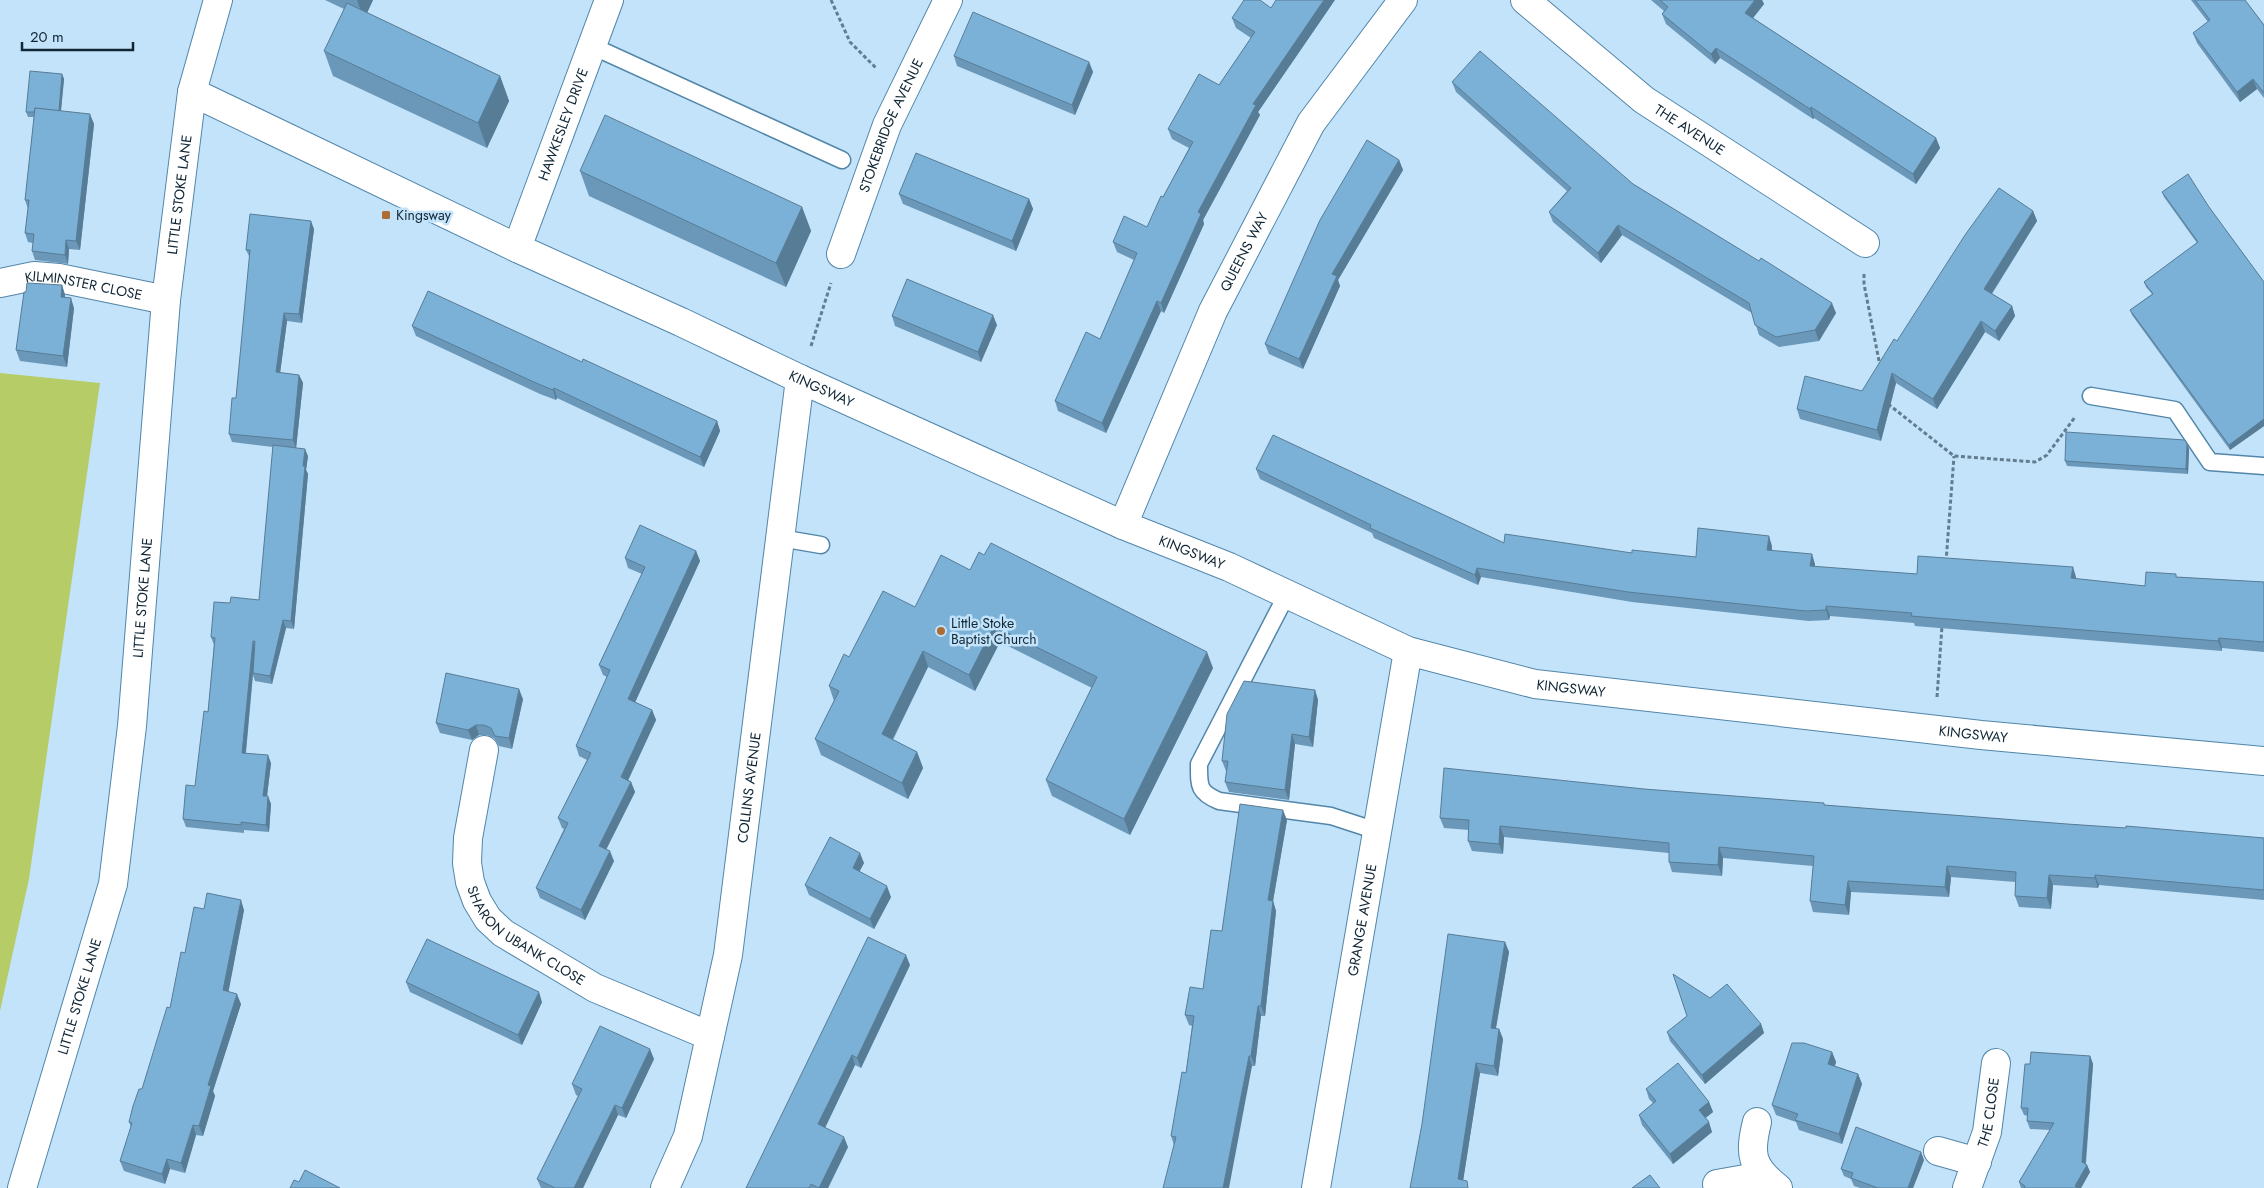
<svg xmlns="http://www.w3.org/2000/svg" width="2264" height="1188" viewBox="0 0 2264 1188" font-family="Jost,sans-serif">
  <style>
    .green { fill: #b6cd67 }
    .lines { fill: none; stroke-linecap: round; stroke-linejoin: round }
    .service-casing { stroke: #5186a9; stroke-width: 19 }
    .minor-casing { stroke: #5186a9; stroke-width: 30 }
    .tertiary-casing { stroke: #5186a9; stroke-width: 30 }
    .path { stroke: #637d90; stroke-width: 3; stroke-dasharray: 4 2.5; stroke-linecap: butt }
    .service { stroke: #fff; stroke-width: 16 }
    .minor { stroke: #fff; stroke-width: 28 }
    .tertiary { stroke: #fff; stroke-width: 28 }
    .wall { fill: #6b98b9 }
    .shaded-wall { fill: #577c96 }
    .building { fill: #7cb1d7; stroke: #577c96 }
    .poi-dot { fill: #ac6c34; stroke: #c3e3fa; stroke-width: 2 }
    .labels { text-anchor: middle; stroke-width: 5; stroke-linejoin: round; paint-order: stroke }
    .street-label { font-size: 14px; fill: #102635; stroke: #c3e3fa }
    .poi-label { font-size: 14px; fill: #102635; stroke: #c3e3fa; text-anchor: start }
  </style>
  <rect width="100%" height="100%" fill="#c3e3fa"/>
  <!-- green -->
  <polygon class="green" points="0,373 100,383 29,879 0,1011"/>
  <g class="lines">
    <defs>
      <g id="service">
        <polyline points="592,46 842,160"/>
        <polyline points="2091,396 2175,410 2210,462 2264,466"/>
        <polyline points="780,538 821,545"/>
        <path d="M1287,594L1199,764C1199,786 1198,792 1219,801L1331,816L1377,831"/>
      </g>
      <g id="minor">
        <path id="s1" d="M1525,0L1644,100L1865,243"/>
        <path id="s2" d="M192,92L517,248L681,322L800,379L1123,525L1229,567L1408,651L1535,684L1981,735L2264,761"/>
        <path id="s3" d="M517,248L609,0"/>
        <path id="s4" d="M841,254L887,125L948,0"/>
        <path id="s5" d="M0,283L34,276L59,278L166,300"/>
        <path id="s6" d="M1123,525L1213,311L1311,123L1403,0"/>
        <path id="s7" d="M484,750L468,838L467,863L470,882L477,901L488,919L503,933L595,988L710,1036"/>
        <path d="M1757,1122C1749,1154 1751,1167 1778,1188"/>
        <polyline points="1938,1151 1977,1162"/>
        <polyline points="1717,1184 1762,1176"/>
        <path id="s8" d="M665,1188L688,1136L728,955L800,379"/>
        <path id="s9" d="M1316,1188L1408,651"/>
        <path id="s10" d="M1967,1188L1987,1132L1996,1063"/>
      </g>
      <g id="tertiary">
        <path id="s11" d="M22,1188L113,884L132,726L166,300L192,92L218,0"/>
      </g>
    </defs>
    <!-- service casing -->
    <use href="#service" class="service-casing"/>
    <!-- minor casing -->
    <use href="#minor" class="minor-casing"/>
    <!-- tertiary casing -->
    <use href="#tertiary" class="tertiary-casing"/>
    <!-- path -->
    <g class="path">
      <polyline points="831,0 850,42 877,69"/>
      <polyline points="1864,274 1864,284 1880,366"/>
      <polyline points="811,346 831,283"/>
      <polyline points="1888,404 1954,456 2035,462 2047,455 2075,417"/>
      <polyline points="1946,562 1954,456"/>
      <polyline points="1937,697 1942,626"/>
    </g>
    <!-- service -->
    <use href="#service" class="service"/>
    <!-- minor -->
    <use href="#minor" class="minor"/>
    <!-- tertiary -->
    <use href="#tertiary" class="tertiary"/>
  </g>
  <!-- wall -->
  <g class="wall">
    <polygon points="325,0 373,0 367,13 500,76 509,101 487,148 333,76 324,51 344,9"/>
    <polygon points="1651,0 1762,0 1764,4 1753,18 1936,138 1940,148 1916,184 1814,118 1813,119 1720,58 1715,64 1666,24 1662,14 1664,11"/>
    <polygon points="2191,0 2245,0 2264,25 2264,98 2257,89 2240,102 2197,43 2193,33 2208,22"/>
    <polygon points="1332,4 1258,112 1260,115 1203,220 1204,224 1164,313 1161,311 1106,433 1058,411 1055,401 1100,339 1134,260 1117,252 1113,242 1147,227 1189,148 1172,139 1168,129 1219,85 1251,38 1236,28 1232,18 1271,8"/>
    <polygon points="954,56 1089,62 1093,72 1075,115 957,66"/>
    <polygon points="62,74 64,79 61,111 94,124 80,250 69,249 68,264 35,260 32,251 33,243 28,242 25,233 28,209 25,200 34,117 28,117 26,112"/>
    <polygon points="1452,82 1633,184 1836,313 1819,341 1779,347 1759,335 1752,313 1622,235 1601,263 1553,222 1549,212 1567,191 1456,92"/>
    <polygon points="1399,160 1403,170 1338,280 1340,286 1303,369 1269,354 1265,344"/>
    <polygon points="580,171 802,207 811,231 786,287 589,196"/>
    <polygon points="2162,192 2209,207 2264,282 2264,426 2230,450 2132,315 2130,310 2152,294 2146,287 2144,282 2197,243 2164,197"/>
    <polygon points="899,194 1029,199 1033,209 1016,251 903,204"/>
    <polygon points="2033,211 2037,221 1992,294 2012,306 2015,316 1999,341 1985,332 1937,409 1896,383 1881,441 1800,419 1797,409 1862,391 1897,341"/>
    <polygon points="314,229 302,323 287,321 280,373 299,375 303,383 296,448 308,456 306,470 308,474 294,629 286,628 272,684 255,681 253,675 246,753 271,763 267,796 271,804 269,832 244,830 244,833 186,827 183,819 195,786 208,712 214,645 211,637 230,603 259,600 273,447 232,442 229,434 236,398 250,258 246,250"/>
    <polygon points="62,285 65,295 65,297 74,308 67,367 20,361 16,350 26,292"/>
    <polygon points="892,316 997,325 981,362 895,326"/>
    <polygon points="412,326 582,362 717,421 720,431 704,467 557,398 556,400 540,394 416,336"/>
    <polygon points="2187,444 2189,449 2188,474 2067,466 2065,461"/>
    <polygon points="1256,469 1504,543 1632,553 1696,557 1772,546 1772,551 1815,564 1815,567 1917,574 2076,577 2076,579 2145,586 2177,577 2264,582 2264,652 2222,648 2222,651 1915,626 1914,623 1830,616 1829,620 1809,621 1632,602 1481,577 1478,585 1374,538 1372,533 1260,479"/>
    <polygon points="696,551 700,561 635,702 652,710 656,720 628,780 631,782 635,792 606,849 614,861 585,920 540,898 536,888 564,829 562,828 558,818 587,760 579,756 576,746 607,677 603,675 599,665 642,574 628,568 625,558"/>
    <polygon points="970,570 1213,668 1130,835 1052,796 1046,780 1092,688 1000,642 975,691 928,667 893,740 917,752 923,768 908,799 821,755 815,739 834,701 829,686 849,657 915,607"/>
    <polygon points="1315,690 1318,700 1313,747 1295,744 1289,800 1229,792 1225,782 1227,771 1226,771 1222,761"/>
    <polygon points="523,699 512,749 499,746 494,738 487,735 479,735 472,740 440,733 436,723"/>
    <polygon points="1644,789 1825,805 2067,824 2264,838 2264,900 2099,885 2098,888 2053,885 2051,909 2019,907 2015,896 2016,882 1951,877 1949,897 1851,892 1849,915 1813,912 1810,901 1813,866 1723,858 1722,876 1672,872 1669,862 1669,853 1504,837 1503,854 1472,851 1468,841 1469,830 1444,828 1440,818"/>
    <polygon points="1287,820 1273,901 1276,911 1265,1016 1261,1016 1255,1066 1252,1066 1174,1145 1171,1136 1186,1073 1192,1026 1189,1025 1185,1015 1203,989 1222,931"/>
    <polygon points="864,863 859,872 891,897 874,929 809,895 805,885"/>
    <polygon points="204,909 244,910 228,992 241,1004 213,1091 215,1096 203,1136 196,1135 185,1173 170,1169 165,1184 124,1171 120,1161 131,1127 129,1122 142,1089 170,1008 185,953"/>
    <polygon points="1505,942 1509,952 1496,1029 1499,1029 1503,1039 1498,1076 1480,1073 1463,1180 1410,1188"/>
    <polygon points="910,965 861,1068 855,1065 825,1128 848,1147 828,1188 746,1188"/>
    <polygon points="406,982 542,1002 522,1045 410,992"/>
    <polygon points="1710,998 1761,1024 1764,1033 1705,1084 1670,1041 1667,1032"/>
    <polygon points="1832,1052 1836,1062 1835,1066 1858,1074 1862,1084 1842,1144 1799,1130 1796,1122 1776,1115 1772,1105"/>
    <polygon points="2090,1056 2093,1064 2086,1164 2087,1165 2090,1172 2081,1188 2021,1188 2019,1182 2050,1130 2030,1129 2027,1121 2028,1116 2024,1115 2021,1108 2030,1064"/>
    <polygon points="654,1059 626,1118 618,1115 583,1188 541,1188 537,1179 578,1096 576,1095 572,1084"/>
    <polygon points="1646,1089 1709,1102 1713,1112 1705,1118 1712,1132 1673,1164 1642,1125 1639,1115 1653,1103 1649,1099"/>
    <polygon points="1924,1160 1913,1188 1860,1188 1854,1186 1851,1179 1844,1176 1841,1169"/>
  </g>
  <!-- shaded-wall -->
  <g class="shaded-wall">
    <polygon points="357,0 373,0 364,19"/>
    <polygon points="1324,0 1335,0 1258,112 1260,115 1203,220 1204,224 1164,313 1161,303 1198,212 1253,104"/>
    <polygon points="1755,0 1762,0 1764,4 1749,23 1745,13"/>
    <polygon points="1716,48 1720,58 1715,64 1711,54"/>
    <polygon points="1089,62 1093,72 1075,115 1072,105"/>
    <polygon points="62,74 64,79 60,119 58,114"/>
    <polygon points="500,76 509,101 487,148 478,123"/>
    <polygon points="2253,79 2257,89 2240,102 2237,92"/>
    <polygon points="1811,107 1814,118 1813,119 1810,109"/>
    <polygon points="90,114 94,124 80,250 76,241"/>
    <polygon points="1936,138 1940,148 1916,184 1913,174"/>
    <polygon points="1399,160 1403,170 1338,280 1340,286 1303,369 1299,359 1332,274"/>
    <polygon points="1029,199 1033,209 1016,251 1012,241"/>
    <polygon points="802,207 811,231 786,287 776,263"/>
    <polygon points="2033,211 2037,221 1988,299 1984,289"/>
    <polygon points="311,221 314,229 302,323 299,314"/>
    <polygon points="1618,225 1622,235 1601,263 1598,253"/>
    <polygon points="66,240 69,249 68,264 65,255"/>
    <polygon points="62,285 65,295 64,307 61,297"/>
    <polygon points="71,298 74,308 67,367 63,356"/>
    <polygon points="1157,301 1161,311 1106,433 1102,423"/>
    <polygon points="1832,303 1836,313 1819,341 1815,330"/>
    <polygon points="2012,306 2015,316 1999,341 1995,331"/>
    <polygon points="284,313 287,321 279,381 276,372"/>
    <polygon points="993,315 997,325 981,362 978,352"/>
    <polygon points="1981,321 1985,332 1937,409 1933,399"/>
    <polygon points="1892,373 1896,383 1881,441 1877,430"/>
    <polygon points="299,375 303,383 296,449 293,440"/>
    <polygon points="554,388 557,398 556,400 553,390"/>
    <polygon points="2264,419 2264,426 2230,450 2229,445"/>
    <polygon points="717,421 720,431 704,467 700,457"/>
    <polygon points="2187,444 2189,449 2188,474 2186,469"/>
    <polygon points="305,449 308,456 306,470 308,474 294,629 291,621"/>
    <polygon points="1769,536 1772,546 1771,560 1767,550"/>
    <polygon points="696,551 700,561 632,709 628,699"/>
    <polygon points="1812,554 1815,564 1814,576 1810,566"/>
    <polygon points="2073,567 2076,577 2075,588 2071,578"/>
    <polygon points="1477,568 1481,577 1478,585 1475,575"/>
    <polygon points="1826,606 1830,616 1829,620 1826,610"/>
    <polygon points="283,620 286,628 272,684 270,676"/>
    <polygon points="994,626 1000,642 975,691 969,675"/>
    <polygon points="2219,638 2222,648 2222,651 2218,641"/>
    <polygon points="253,641 255,649 245,760 242,753"/>
    <polygon points="923,651 928,667 887,750 882,734"/>
    <polygon points="1207,652 1213,668 1130,835 1124,819"/>
    <polygon points="519,689 523,699 512,749 509,738"/>
    <polygon points="1315,690 1318,700 1313,747 1309,737"/>
    <polygon points="652,710 656,720 625,787 621,777"/>
    <polygon points="476,725 479,735 472,740 468,730"/>
    <polygon points="1292,734 1295,744 1289,800 1285,790"/>
    <polygon points="917,752 923,768 908,799 902,783"/>
    <polygon points="268,755 271,763 266,804 263,796"/>
    <polygon points="631,782 635,792 603,856 599,846"/>
    <polygon points="268,796 271,804 269,832 266,825"/>
    <polygon points="1283,810 1287,820 1273,901 1276,911 1265,1016 1261,1006 1268,900"/>
    <polygon points="1500,826 1504,837 1503,854 1499,844"/>
    <polygon points="1719,847 1723,858 1722,876 1718,865"/>
    <polygon points="610,851 614,861 585,920 581,910"/>
    <polygon points="860,853 864,863 856,878 853,868"/>
    <polygon points="1947,866 1951,877 1949,897 1945,887"/>
    <polygon points="2049,875 2053,885 2051,909 2047,898"/>
    <polygon points="2095,875 2099,885 2098,888 2095,878"/>
    <polygon points="1848,881 1851,892 1849,915 1845,905"/>
    <polygon points="887,886 891,897 874,929 870,919"/>
    <polygon points="241,900 244,910 227,1000 223,990"/>
    <polygon points="1505,942 1509,952 1494,1038 1491,1028"/>
    <polygon points="906,955 910,965 861,1068 857,1058"/>
    <polygon points="539,992 542,1002 522,1045 518,1035"/>
    <polygon points="237,994 241,1004 213,1091 215,1096 203,1136 199,1126 208,1085"/>
    <polygon points="1258,1006 1261,1016 1255,1066 1251,1056"/>
    <polygon points="1761,1024 1764,1033 1705,1084 1702,1075"/>
    <polygon points="1499,1029 1503,1039 1498,1076 1494,1066"/>
    <polygon points="650,1049 654,1059 626,1118 622,1108"/>
    <polygon points="1832,1052 1836,1062 1832,1074 1828,1064"/>
    <polygon points="852,1055 855,1065 822,1134 818,1124"/>
    <polygon points="1249,1056 1252,1066 1229,1188 1223,1188"/>
    <polygon points="2090,1056 2093,1064 2085,1168 2087,1165 2090,1172 2081,1188 2076,1188 2075,1186 2082,1162"/>
    <polygon points="1476,1063 1480,1073 1462,1188 1458,1179"/>
    <polygon points="1858,1074 1862,1084 1842,1144 1839,1134"/>
    <polygon points="1709,1102 1713,1112 1703,1120 1699,1110"/>
    <polygon points="615,1105 618,1115 583,1188 574,1188"/>
    <polygon points="1709,1122 1712,1132 1673,1164 1670,1154"/>
    <polygon points="193,1125 196,1135 185,1173 181,1163"/>
    <polygon points="844,1137 848,1147 828,1188 819,1188"/>
    <polygon points="1921,1152 1924,1160 1913,1188 1908,1188"/>
    <polygon points="167,1159 170,1169 165,1184 162,1174"/>
  </g>
  <!-- building -->
  <g class="building">
    <polygon points="1244,0 1260,0 1271,8 1276,0 1324,0 1253,104 1256,105 1198,212 1201,214 1161,303 1157,301 1102,423 1055,401 1086,332 1100,339 1137,253 1113,242 1124,216 1147,227 1161,196 1163,197 1193,142 1168,129 1199,74 1219,85 1255,32 1232,18"/>
    <polygon points="1660,0 1755,0 1745,13 1936,138 1913,174 1811,107 1810,109 1716,48 1711,54 1662,14 1668,7"/>
    <polygon points="2195,0 2245,0 2264,25 2264,93 2253,79 2237,92 2193,33 2210,20"/>
    <polygon points="347,3 500,76 478,123 324,51"/>
    <polygon points="973,12 1089,62 1072,105 954,56"/>
    <polygon points="1480,51 1633,184 1759,261 1761,258 1832,303 1815,330 1776,337 1755,325 1749,303 1618,225 1598,253 1549,212 1571,188 1452,82"/>
    <polygon points="30,71 62,74 59,111 35,108 34,112 26,112"/>
    <polygon points="35,108 90,114 76,241 66,240 65,255 32,251 34,234 25,233 29,200 25,200"/>
    <polygon points="605,115 802,207 776,263 580,171"/>
    <polygon points="1367,140 1399,160 1332,274 1337,276 1299,359 1265,344 1320,220"/>
    <polygon points="916,153 1029,199 1012,241 899,194"/>
    <polygon points="2188,174 2209,207 2264,282 2264,419 2229,445 2130,310 2153,294 2144,282 2198,242 2162,192"/>
    <polygon points="1999,188 2033,211 1984,289 2012,306 1995,331 1981,321 1933,399 1892,373 1877,430 1797,409 1805,376 1862,391 1894,339 1897,341 1965,235"/>
    <polygon points="250,214 311,221 299,314 284,313 276,372 299,375 293,440 229,434 232,398 236,398 250,250 246,250"/>
    <polygon points="907,279 993,315 978,352 892,316"/>
    <polygon points="27,283 62,285 61,297 71,298 63,356 16,350 24,292 26,292"/>
    <polygon points="428,291 582,362 583,359 717,421 700,457 554,388 553,390 536,383 412,326"/>
    <polygon points="2066,432 2185,440 2187,444 2186,469 2065,461"/>
    <polygon points="1273,435 1504,543 1505,534 1632,553 1632,550 1696,557 1698,528 1769,536 1767,550 1812,554 1810,566 1917,574 1918,556 2073,567 2071,578 2145,586 2146,572 2176,574 2176,577 2264,582 2264,642 2219,638 2218,641 1911,616 1912,613 1826,606 1826,610 1806,611 1628,592 1477,568 1475,575 1370,528 1371,525 1256,469"/>
    <polygon points="273,445 305,449 303,466 305,466 291,621 283,620 270,676 253,673 255,641 253,641 242,753 268,755 263,796 268,796 266,825 241,822 241,825 183,819 186,785 195,786 204,711 208,712 215,638 211,637 214,602 230,603 231,597 259,600"/>
    <polygon points="640,525 696,551 628,699 652,710 621,777 631,782 599,846 610,851 581,910 536,888 568,823 558,818 591,753 576,746 610,670 599,665 645,567 625,558"/>
    <polygon points="991,543 1207,652 1124,819 1046,780 1097,677 994,626 969,675 923,651 882,734 917,752 902,783 815,739 839,691 829,686 844,654 849,657 883,591 915,607 941,555 970,570 979,552 984,555"/>
    <polygon points="446,673 519,689 509,738 495,736 491,728 484,725 476,725 468,730 436,723"/>
    <polygon points="1244,681 1315,690 1309,737 1292,734 1285,790 1225,782 1228,761 1222,761 1227,714"/>
    <polygon points="1444,768 1644,789 1824,803 1824,805 2067,824 2126,828 2126,826 2264,838 2264,890 2095,875 2095,878 2049,875 2047,898 2015,896 2016,872 1947,866 1945,887 1848,881 1845,905 1810,901 1814,856 1719,847 1718,865 1669,862 1669,843 1500,826 1499,844 1468,841 1469,820 1440,818"/>
    <polygon points="1240,804 1283,810 1268,900 1273,901 1261,1006 1258,1006 1251,1056 1249,1056 1223,1188 1163,1188 1176,1137 1171,1136 1182,1072 1186,1073 1194,1016 1185,1015 1190,987 1203,989 1211,930 1222,931"/>
    <polygon points="830,837 860,853 853,868 887,886 870,919 805,885"/>
    <polygon points="207,893 241,900 223,990 237,994 208,1085 211,1086 199,1126 193,1125 181,1163 167,1159 162,1174 120,1161 132,1123 129,1122 133,1106 139,1089 142,1089 167,1007 170,1008 181,952 185,953 194,907 204,909"/>
    <polygon points="1448,934 1505,942 1491,1028 1499,1029 1494,1066 1476,1063 1458,1179 1467,1181 1468,1188 1410,1188 1422,1124"/>
    <polygon points="868,937 906,955 857,1058 852,1055 818,1124 844,1137 819,1188 811,1184 809,1188 746,1188"/>
    <polygon points="427,939 539,992 518,1035 406,982"/>
    <polygon points="1673,974 1710,998 1727,984 1761,1024 1702,1075 1667,1032 1687,1016"/>
    <polygon points="600,1026 650,1049 622,1108 615,1105 574,1188 555,1188 537,1179 582,1089 572,1084"/>
    <polygon points="1792,1043 1804,1043 1832,1052 1828,1064 1858,1074 1839,1134 1795,1120 1798,1114 1772,1105"/>
    <polygon points="2031,1052 2090,1056 2082,1162 2087,1165 2075,1186 2078,1188 2024,1188 2025,1186 2019,1182 2054,1123 2027,1121 2028,1108 2021,1108 2025,1064 2030,1064"/>
    <polygon points="1678,1063 1709,1102 1699,1110 1709,1122 1670,1154 1639,1115 1656,1101 1646,1089"/>
    <polygon points="1856,1127 1921,1152 1908,1188 1878,1188 1851,1178 1853,1173 1841,1169"/>
    <polygon points="305,1170 340,1188 290,1188 294,1180 299,1182"/>
    <polygon points="1650,1175 1660,1188 1632,1188"/>
  </g>
  <!-- markers -->
  <g class="poi-dot">
    <rect x="381" y="210" width="10" height="10" rx="2.5"/>
    <circle cx="941" cy="631" r="5"/>
  </g>
  <g class="labels">
    <!-- street labels -->
    <g class="street-label">
      <text dy="5" stroke="none"><textPath href="#s3" startOffset="132">HAWKESLEY DRIVE</textPath></text>
      <text dy="5" stroke="none"><textPath href="#s4" startOffset="138">STOKEBRIDGE AVENUE</textPath></text>
      <text dy="5" stroke="none"><textPath href="#s1" startOffset="210">THE AVENUE</textPath></text>
      <text dy="5" stroke="none"><textPath href="#s11" startOffset="1010">LITTLE STOKE LANE</textPath></text>
      <text dy="5" stroke="none"><textPath href="#s6" startOffset="299">QUEENS WAY</textPath></text>
      <text dy="5" stroke="none"><textPath href="#s5" startOffset="85">KILMINSTER CLOSE</textPath></text>
      <text dy="5" stroke="none"><textPath href="#s2" startOffset="696">KINGSWAY</textPath></text>
      <text dy="5" stroke="none"><textPath href="#s2" startOffset="1101">KINGSWAY</textPath></text>
      <text dy="5" stroke="none"><textPath href="#s11" startOffset="605">LITTLE STOKE LANE</textPath></text>
      <text dy="5" stroke="none"><textPath href="#s2" startOffset="1506">KINGSWAY</textPath></text>
      <text dy="5" stroke="none"><textPath href="#s2" startOffset="1911">KINGSWAY</textPath></text>
      <text dy="5" stroke="none"><textPath href="#s8" startOffset="411">COLLINS AVENUE</textPath></text>
      <text dy="5" stroke="none"><textPath href="#s9" startOffset="272">GRANGE AVENUE</textPath></text>
      <text dy="5" stroke="none"><textPath href="#s7" startOffset="214">SHARON UBANK CLOSE</textPath></text>
      <text dy="5" stroke="none"><textPath href="#s11" startOffset="200">LITTLE STOKE LANE</textPath></text>
      <text dy="5" stroke="none"><textPath href="#s10" startOffset="79">THE CLOSE</textPath></text>
    </g>
    <!-- poi labels -->
    <g class="poi-label">
      <text x="396" y="220">Kingsway</text>
      <text x="951" y="628">Little Stoke<tspan x="951" dy="16">Baptist Church</tspan></text>
    </g>
  </g>
  <!-- scale -->
  <path d="M22 42v8h111v-8" fill="none" stroke="#102635" stroke-width="2.5"/>
  <text x="30" y="42" font-size="15" fill="#102635" stroke="#c3e3fa" stroke-width="4" paint-order="stroke">20 m</text>
</svg>
